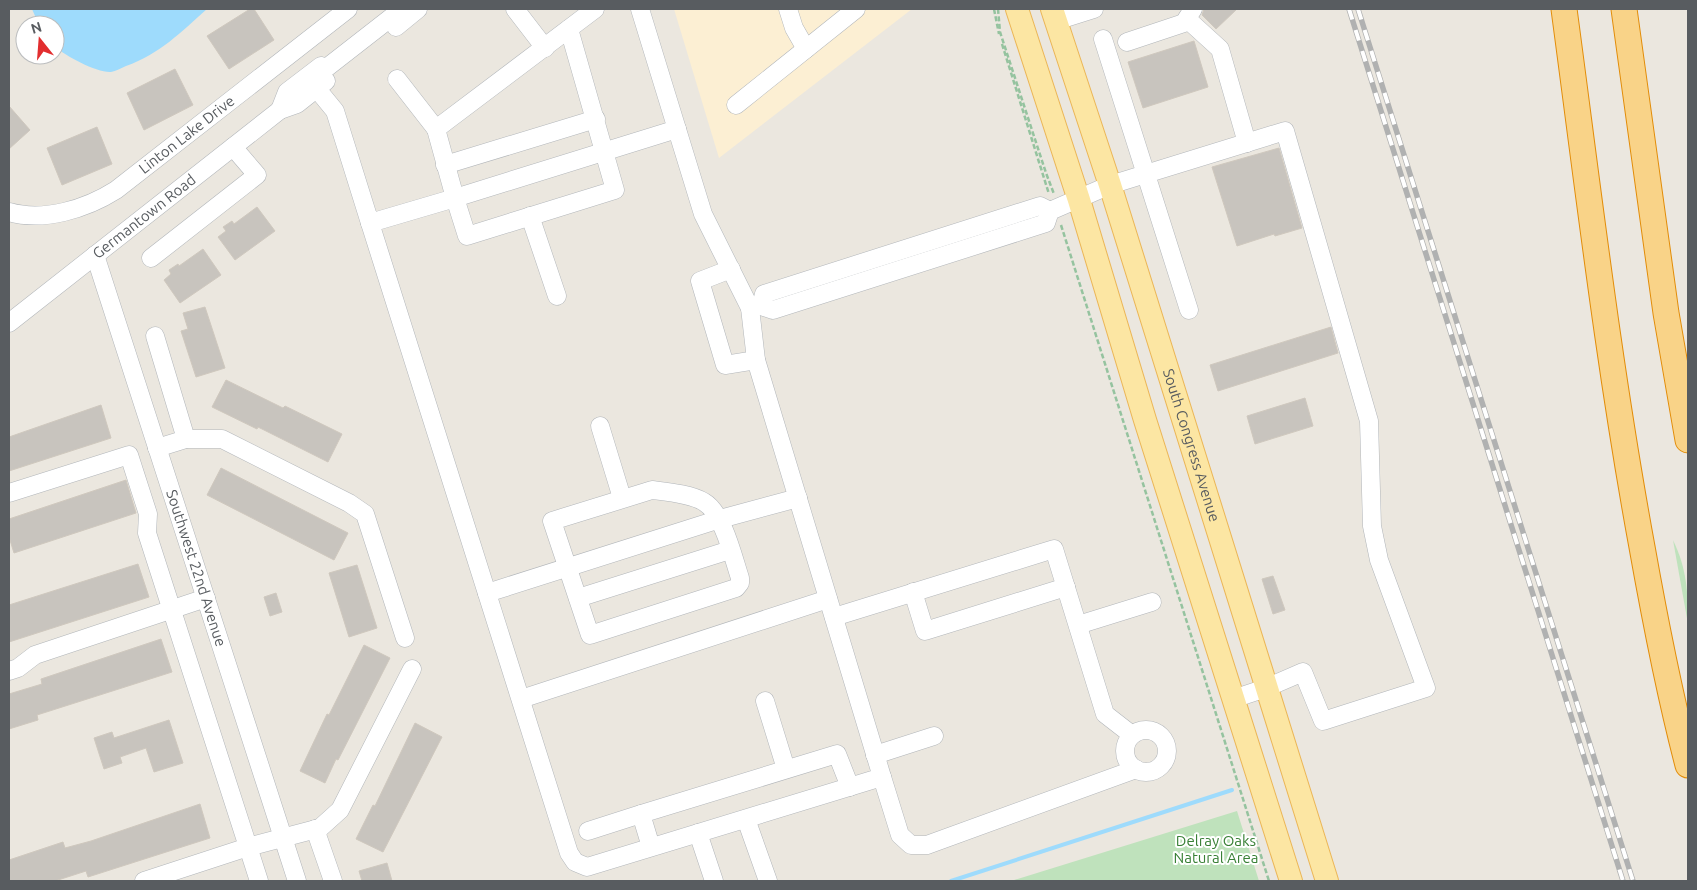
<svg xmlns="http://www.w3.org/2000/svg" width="1697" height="890" viewBox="0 0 1697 890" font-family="Ubuntu,sans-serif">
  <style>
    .commercial { fill: #fcefd3 }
    .green { fill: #bfe2bc }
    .water { fill: #9edbfc }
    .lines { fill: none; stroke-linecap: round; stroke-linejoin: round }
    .stream { stroke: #9edbfc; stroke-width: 4 }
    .building { fill: #c8c4be; stroke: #cfc8be }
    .minor-casing { stroke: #b2b6ba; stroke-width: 19 }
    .major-casing { stroke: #ebb657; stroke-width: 24 }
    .highway-casing { stroke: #e28c08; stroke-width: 27 }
    .path { stroke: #95c39f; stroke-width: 2.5; stroke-dasharray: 5 2.5; stroke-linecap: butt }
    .minor { stroke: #fff; stroke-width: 18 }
    .major { stroke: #fce6a3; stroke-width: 22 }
    .highway { stroke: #f9d388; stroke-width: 25 }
    .rail-casing { stroke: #b0b1b1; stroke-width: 5.5 }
    .rail { stroke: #fff; stroke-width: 4; stroke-dasharray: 11; stroke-linecap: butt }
    .labels { text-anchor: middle; stroke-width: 4; stroke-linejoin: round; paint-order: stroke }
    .street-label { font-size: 15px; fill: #585c60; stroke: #fff }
    .park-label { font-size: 15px; fill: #398036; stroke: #fff }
  </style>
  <rect width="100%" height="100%" fill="#ebe7df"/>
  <!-- commercial -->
  <polygon class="commercial" points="674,9 912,9 719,158"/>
  <!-- green -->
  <g class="green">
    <path d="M1673,540C1687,569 1688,593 1688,624Z"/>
    <polygon points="1237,811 1259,881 1011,881"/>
  </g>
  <!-- water -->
  <path class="water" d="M32,9H207C181,32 160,54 126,66C121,68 116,71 111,72C97,73 66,56 55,47V25H39Z"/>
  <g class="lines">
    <!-- stream -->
    <polyline class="stream" points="951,881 1232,790"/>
  </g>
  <!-- building -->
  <g class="building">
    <polygon points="250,9 254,9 274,40 229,69 207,36"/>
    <polygon points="1204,9 1237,9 1216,29 1202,15"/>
    <polygon points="1194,41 1208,87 1143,108 1128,62"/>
    <polygon points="175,69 193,105 144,130 127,93"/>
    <polygon points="9,106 30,130 9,149"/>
    <polygon points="97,127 112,164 62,185 47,148"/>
    <polygon points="1279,148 1302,228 1275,236 1274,234 1237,246 1212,167"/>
    <polygon points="257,207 275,231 235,260 218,237 226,231 223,227 232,221 234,224"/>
    <polygon points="203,249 221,275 180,303 164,280 171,274 169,270 178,264 179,266"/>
    <polygon points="205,307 225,368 196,377 181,331 188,329 183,313"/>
    <polygon points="1331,327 1338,353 1218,391 1210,365"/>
    <polygon points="226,380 283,408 285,406 342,434 328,462 258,427 257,429 212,407"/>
    <polygon points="1305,398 1313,426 1255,444 1247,416"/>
    <polygon points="101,405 111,438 9,471 9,437"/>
    <polygon points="221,468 348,533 334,560 207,495"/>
    <polygon points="126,480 136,513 14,553 9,537 9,519"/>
    <polygon points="138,564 149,597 9,642 9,605"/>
    <polygon points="357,565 377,628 349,637 329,573"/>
    <polygon points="1273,576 1285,610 1273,614 1262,579"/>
    <polygon points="276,593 282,612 270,616 264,597"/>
    <polygon points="161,639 172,672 37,715 38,720 9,729 9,694 42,684 41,679"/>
    <polygon points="364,645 390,658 338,760 336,759 325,783 300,771 327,714 329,715"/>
    <polygon points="169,720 183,763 154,772 146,748 120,757 122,763 104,769 94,738 112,732 114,738"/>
    <polygon points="415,723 442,737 383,852 356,839 373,805 375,806"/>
    <polygon points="200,804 210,838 88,877 86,871 55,881 9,881 9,860 63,842 65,848 91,841"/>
    <polygon points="387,863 392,881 362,881 359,871"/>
  </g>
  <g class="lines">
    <defs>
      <g id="minor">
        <polyline points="402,9 325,69 315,80 317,89 335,111 370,223 455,198 467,236 615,190 569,29"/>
        <polyline points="515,9 545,48"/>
        <polyline points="595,9 436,129 455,198 677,129"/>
        <polyline points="640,9 703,214 750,308 761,306 773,310 1046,223 1050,211 1110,185 1285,131 1369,421 1372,526 1379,560 1426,688 1323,721 1303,672 1266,688 1233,699"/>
        <polyline points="788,9 794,28 806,49"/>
        <polyline points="1187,19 1220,49 1247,143"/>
        <polyline points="1056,21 1094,9"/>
        <polyline points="396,27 418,9"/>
        <polyline points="1103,39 1189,310"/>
        <polyline points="1127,42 1184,23 1193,9"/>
        <polyline points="397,79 436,129"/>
        <polyline points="736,105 856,9"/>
        <polyline points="280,110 287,92 321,66"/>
        <polyline points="445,165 596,119"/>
        <path id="s1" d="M9,212C44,222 86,209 116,190L348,9"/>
        <polyline points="530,216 557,296"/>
        <polyline points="370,223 569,853 575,862 587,867 882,777 756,360"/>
        <path id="s2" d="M95,255L297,881"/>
        <polyline points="151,258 257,175 233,147"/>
        <polyline points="731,269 700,281 725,365 756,360 750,308"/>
        <polyline points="761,306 764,294 1040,206 1050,211"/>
        <path id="s3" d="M9,323L280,110L297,104L326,81"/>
        <polyline points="155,336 186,439"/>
        <polyline points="600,426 622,498"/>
        <polyline points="157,448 186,439 222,439 349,503 365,514 405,638"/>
        <path d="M652,490C668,492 691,494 704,502C723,513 733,557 740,578V583L736,588L590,635L552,521Z"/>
        <polyline points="9,493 129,455 148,514 147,533 259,881"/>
        <polyline points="913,592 925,631 1066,587"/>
        <polyline points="487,593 720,519 798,498"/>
        <polyline points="578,598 730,550"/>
        <polyline points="834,617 1054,549 1105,714 1132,735"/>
        <polyline points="1078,625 1152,602"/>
        <polyline points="9,671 18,668 35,655 206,598"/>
        <polyline points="521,699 828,599"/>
        <polyline points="765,701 786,769"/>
        <circle cx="1146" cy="751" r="21"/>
        <polyline points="875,755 934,736"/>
        <polyline points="882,777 900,835 911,845 927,845 1136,769"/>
        <polyline points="746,819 768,881"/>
        <polyline points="315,829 333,881"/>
        <polyline points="588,831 641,814"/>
        <polyline points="698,833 714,881"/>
        <polyline points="651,847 641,814 837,754 850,787"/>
        <polyline points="144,881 248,847 320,828 340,810 412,669"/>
      </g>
      <g id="major">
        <polyline points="1017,9 1079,200 1145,420 1291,881"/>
        <path id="s4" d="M1052,9L1110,185L1327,881"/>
      </g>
      <g id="highway">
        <path d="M1564,9C1588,188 1609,368 1642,547C1655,620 1669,693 1688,765"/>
        <polyline points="1624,9 1666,313 1688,440"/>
      </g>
    </defs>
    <!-- minor casing -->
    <use href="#minor" class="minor-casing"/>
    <!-- major casing -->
    <use href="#major" class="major-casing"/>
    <!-- highway casing -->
    <use href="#highway" class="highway-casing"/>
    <!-- path -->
    <g class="path">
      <polyline points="994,9 999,34"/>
      <polyline points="998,9 1000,32 1046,173 1054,194"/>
      <polyline points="1002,44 1049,194"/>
      <polyline points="1061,225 1269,881"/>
    </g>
    <!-- minor -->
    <use href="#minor" class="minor"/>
    <!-- major -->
    <use href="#major" class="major"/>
    <!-- highway -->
    <use href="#highway" class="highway"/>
    <defs>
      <g id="rail">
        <polyline points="1349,9 1623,881"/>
        <polyline points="1358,9 1633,881"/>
      </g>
    </defs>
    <!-- rail casing -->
    <use href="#rail" class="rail-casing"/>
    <!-- rail -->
    <use href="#rail" class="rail"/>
  </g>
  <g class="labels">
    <!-- street labels -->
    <g class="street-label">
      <text dy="5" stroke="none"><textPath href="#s1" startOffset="202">Linton Lake Drive</textPath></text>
      <text dy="5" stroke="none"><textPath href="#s3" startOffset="172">Germantown Road</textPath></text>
      <text dy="5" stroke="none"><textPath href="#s4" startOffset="458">South Congress Avenue</textPath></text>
      <text dy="5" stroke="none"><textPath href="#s2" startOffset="329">Southwest 22nd Avenue</textPath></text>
    </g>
    <!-- park labels -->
    <g class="park-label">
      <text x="1216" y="846">Delray Oaks<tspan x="1216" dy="17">Natural Area</tspan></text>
    </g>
  </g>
  <!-- border -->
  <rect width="1697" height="890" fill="none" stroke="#585c60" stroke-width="20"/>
  <!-- north arrow -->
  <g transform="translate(40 40) rotate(343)"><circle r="24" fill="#ffffff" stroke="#bcbebf"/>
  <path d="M0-4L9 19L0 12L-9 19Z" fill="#e22e2f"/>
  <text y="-8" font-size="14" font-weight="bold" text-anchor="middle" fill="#585c60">N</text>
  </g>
</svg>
